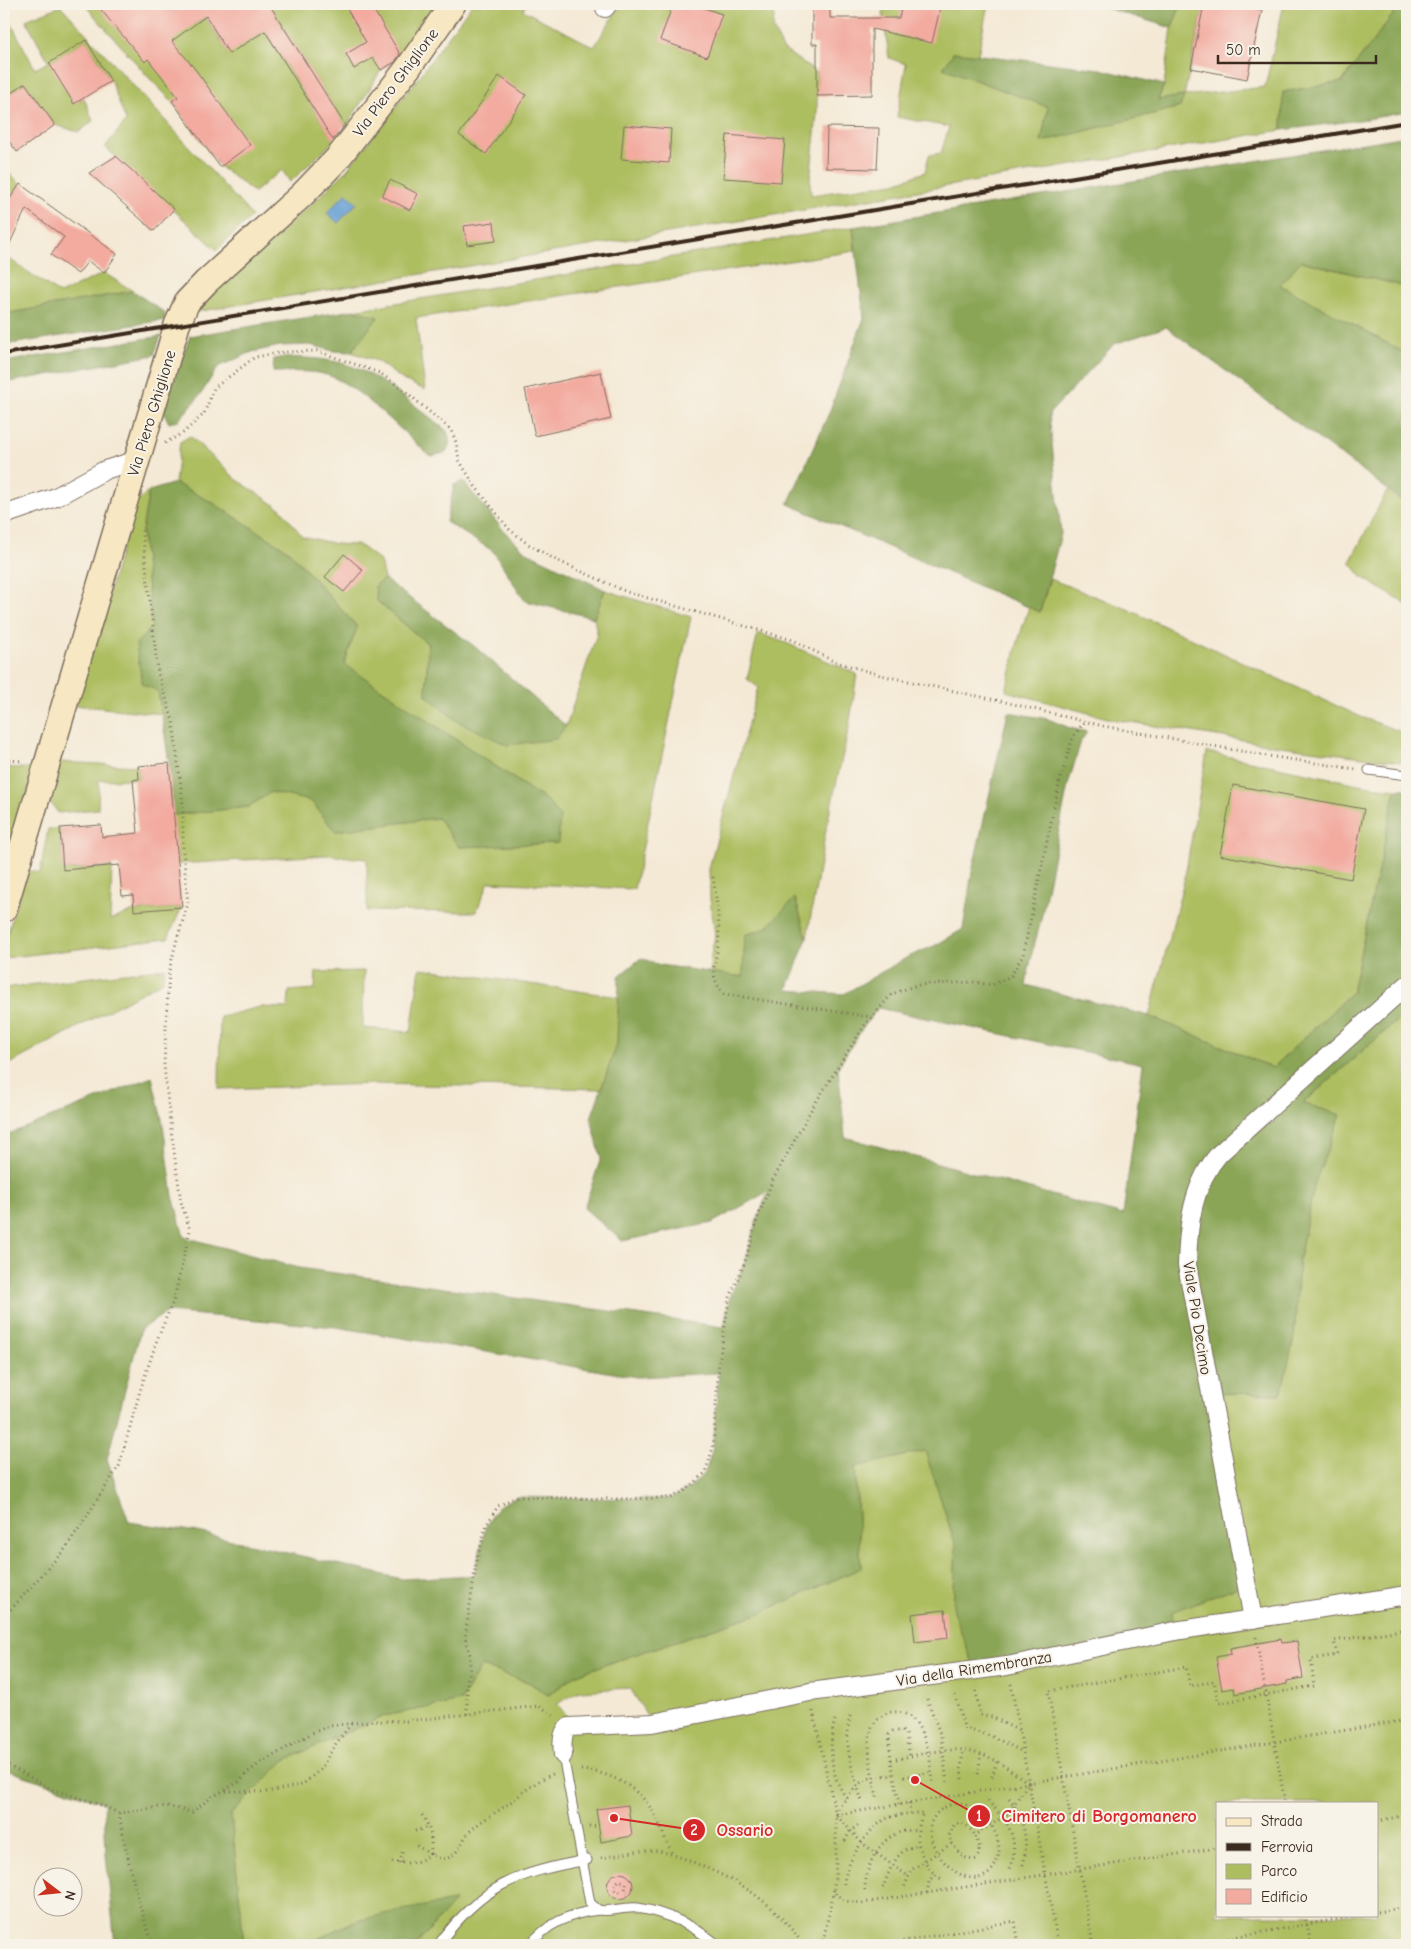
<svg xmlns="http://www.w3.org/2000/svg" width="1411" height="1949" viewBox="0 0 1411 1949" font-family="'Comic Neue',sans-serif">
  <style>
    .green { fill: #adbe61; stroke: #747440; fill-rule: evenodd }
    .forest { fill: #8aa557; stroke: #62683a; fill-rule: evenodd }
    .water { fill: #659ed4; stroke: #506479 }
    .building { fill: #f3aba0 }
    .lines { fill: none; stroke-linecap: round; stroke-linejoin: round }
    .lane-casing { stroke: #7c6d5e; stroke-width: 11 }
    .street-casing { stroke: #7c6d5e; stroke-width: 20 }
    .secondary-casing { stroke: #7c6d5e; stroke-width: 28 }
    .path { stroke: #7c6d5e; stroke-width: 3; stroke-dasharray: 1 4; stroke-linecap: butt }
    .lane { stroke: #fff; stroke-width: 9 }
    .street { stroke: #fff; stroke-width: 18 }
    .secondary { stroke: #f7e8c3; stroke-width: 25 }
    .rail { stroke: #3b2a1e; stroke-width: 4 }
    .labels { text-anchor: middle; stroke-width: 4; stroke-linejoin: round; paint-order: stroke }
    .street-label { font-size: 16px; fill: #3b2a1e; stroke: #f7f3e8 }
    .leader { fill: none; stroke: #d62828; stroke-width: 2 }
    .callout-dot { fill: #d62828; stroke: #f7f3e8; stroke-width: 2 }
    .mark-label { font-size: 15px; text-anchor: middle; font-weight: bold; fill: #fff }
    .callout-label { font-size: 18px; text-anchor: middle; font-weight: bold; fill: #d62828; stroke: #f7f3e8; stroke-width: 4; stroke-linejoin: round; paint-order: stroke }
  </style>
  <rect width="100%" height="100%" fill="#f7f3e8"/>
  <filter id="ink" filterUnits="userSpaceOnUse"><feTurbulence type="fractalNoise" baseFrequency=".02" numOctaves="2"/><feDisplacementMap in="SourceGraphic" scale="10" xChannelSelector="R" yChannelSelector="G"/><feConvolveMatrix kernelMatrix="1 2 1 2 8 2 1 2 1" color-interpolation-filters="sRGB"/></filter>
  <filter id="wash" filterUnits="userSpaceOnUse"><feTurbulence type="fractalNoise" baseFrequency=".0096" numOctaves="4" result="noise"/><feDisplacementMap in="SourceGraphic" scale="20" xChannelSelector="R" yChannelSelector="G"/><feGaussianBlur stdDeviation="1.12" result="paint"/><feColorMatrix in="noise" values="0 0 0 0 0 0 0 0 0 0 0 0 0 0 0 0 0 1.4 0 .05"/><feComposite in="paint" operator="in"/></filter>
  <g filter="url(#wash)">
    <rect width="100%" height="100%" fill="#f4e9d5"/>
    <!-- green -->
    <g class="green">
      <polygon points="84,4 182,4 196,24 205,17 229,53 265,31 334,141 290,182 282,170 254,192 220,167 172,101 151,80"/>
      <polygon points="269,4 314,4 315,6 318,4 438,4 402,57 381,70 346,127"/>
      <polygon points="472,4 527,4 523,10 594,47 621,4 775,4 773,29 783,49 817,73 817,114 810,181 811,195 895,183 925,172 929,155 941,153 949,127 897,117 906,64 889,58 882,4 988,4 978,55 955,53 943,68 1048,107 1041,142 1180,107 1183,96 1158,100 1164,85 1172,28 1181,4 1204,4 1184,96 1265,87 1284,4 1401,4 1342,82 1283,92 1282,130 195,312 227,279 311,205 347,170 419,77"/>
      <polygon points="61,6 252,216 217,250 105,147 126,121 111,81 86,40 50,63 74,103 84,98 93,121 79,132 55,125 25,83 4,98 4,26 11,23 35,69 49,62 26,20"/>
      <polygon points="4,167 20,184 10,198 4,192"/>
      <polygon points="6,211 6,251 5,256 60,294 104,273 133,291 4,314 4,214"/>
      <polygon points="853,227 855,251 416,318 425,390 403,380 377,361 351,352 378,317 354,310"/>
      <polygon points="1300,261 1407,287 1407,354 1279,285"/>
      <polygon points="190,436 236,479 281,509 302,536 336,544 359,545 380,561 384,579 375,586 377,601 428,644 426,695 566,726 597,634 594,618 605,590 691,617 634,889 489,882 476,912 367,911 367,859 328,855 178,864 173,815 248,807 271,792 311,801 335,831 438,818 459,847 558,843 547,801 344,664 357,627 289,551 213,503 175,483 180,442"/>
      <polygon points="149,491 142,531 158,691 162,714 74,705 136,502"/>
      <polygon points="1387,491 1406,504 1407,605 1362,577 1350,562"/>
      <polygon points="1050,579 1125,608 1361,717 1407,734 1407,763 1273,745 1111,719 1006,691 1018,641 1029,607 1040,612"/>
      <polygon points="758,633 786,643 857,674 849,727 826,829 807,938 795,899 766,928 745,935 743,977 711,973 710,961 715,935 710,899 709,868 758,687 747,679"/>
      <polygon points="1207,752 1363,785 1396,789 1352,992 1273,1068 1149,1016 1184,881"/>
      <polygon points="59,762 138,766 139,779 99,780 98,809 58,813 49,800"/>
      <polygon points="4,767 35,769 4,874"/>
      <polygon points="60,828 63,870 112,867 110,920 134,911 182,907 168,938 4,958 4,946 26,870 40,873 48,829"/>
      <polygon points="165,968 163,981 4,1067 4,988"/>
      <polygon points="420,968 619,997 617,1044 601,1089 374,1084 219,1089 220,1017 260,1007 288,1008 289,991 315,989 316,972 364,971 363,1028 411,1032"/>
      <path d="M1407,1012V1945H416L454,1901L376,1916L348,1924L308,1944L244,1945L231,1814L285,1760L384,1716L461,1701L481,1666L530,1683L549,1695L577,1674L760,1613L861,1568L855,1467L925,1450L956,1546L953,1611L1172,1612L1211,1393L1281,1394L1294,1338L1299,1258L1315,1182L1341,1115L1302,1104ZM630,1688L651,1722L575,1726L557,1704L579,1691ZM1217,1803H1377V1915H1217Z"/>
    </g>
    <!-- forest -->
    <g class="forest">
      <polygon points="1093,4 1181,4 1172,28"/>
      <polygon points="1401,4 1407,4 1407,112 1367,119 1282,130 1283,92 1342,82"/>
      <polygon points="954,52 1100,69 1164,85 1158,100 1184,96 1180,107 1041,142 1048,107 943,68"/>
      <polygon points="1407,136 1407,287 1301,261 1280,285 1407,354 1407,536 1406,503 1166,327 1114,344 1049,414 1061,534 1040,612 788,504 829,413 864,318 853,227"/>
      <polygon points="133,291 165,313 165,320 4,345 4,314"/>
      <polygon points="354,310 378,317 351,352 334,351 310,345 280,346 252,352 218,367 201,394 179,420 169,423 163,411 190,336"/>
      <polygon points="161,336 154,355 4,383 4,362"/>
      <path d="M284,357C305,358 327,358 348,365C378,374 422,411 447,431L450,443L446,453L430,456C405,434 357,384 327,375C310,370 290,372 273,372L274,359Z"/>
      <polygon points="463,481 505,532 525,551 605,590 594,618 525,601 493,551 446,522 454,485"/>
      <polygon points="175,483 213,503 289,551 357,627 344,664 547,801 560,817 558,843 459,847 438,818 335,831 311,801 271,792 248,807 173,815 169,763 158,691 142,684 136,644 152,627 142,531 149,491"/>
      <polygon points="384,579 474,646 566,726 556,739 507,745 457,721 426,695 428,644 377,601 375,586"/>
      <path d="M1008,712L1048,719L1070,728L1087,732L1081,741L1068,785L1040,924L1032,953L1026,985L1149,1016L1273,1068L1352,992L1396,789H1407V1012L1303,1103L1341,1115L1315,1182L1299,1258L1294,1338L1281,1394L1212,1393L1247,1583L1172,1612L1175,1631L975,1670L953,1611L956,1546L925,1451L855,1467L861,1568L760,1613L577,1674L548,1695L530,1683L481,1666L461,1701L384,1716L285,1760L231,1814L244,1945H115L106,1855L104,1803L4,1769V1136L152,1077L163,1124L173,1196L184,1237L299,1268L724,1327L729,1300L746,1259L758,1216L769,1191L712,1223L622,1241L584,1208L601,1158L591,1118L617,1044L619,976L641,958L660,965L743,977L745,935L766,928L795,898L807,938L787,990L844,994L906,958L936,945L963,929L972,872ZM878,1008L1143,1064L1123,1215L845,1137L838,1067L864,1026ZM167,1312L336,1327L637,1377L719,1373L713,1448L705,1473L688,1489L671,1498L645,1499L516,1497L498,1506L486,1526L474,1575L402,1579L197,1532L129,1522L107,1459L141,1329Z"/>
      <path d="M455,1901L416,1945H296C316,1943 331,1931 350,1924C383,1912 420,1907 455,1901Z"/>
    </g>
    <!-- water -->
    <polygon class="water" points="346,193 357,203 338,223 327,213"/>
    <g id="blocks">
      <!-- building -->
      <g class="building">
        <polygon points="96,4 269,4 345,125 333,140 265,31 229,54 206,16 172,41 195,69 250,145 220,167 172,101 178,97 148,59 145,62"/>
        <polygon points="344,4 370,4 400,54 395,62 381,70 373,58 354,69 346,54 366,42"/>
        <polygon points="673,4 692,4 722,14 707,57 660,40"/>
        <polygon points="812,4 830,4 830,18 899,18 902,4 941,4 932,43 872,29 872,95 817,96 817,44 812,44"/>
        <polygon points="1204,4 1245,4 1245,7 1262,10 1247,79 1191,68"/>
        <polygon points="86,40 111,81 74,104 49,63"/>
        <polygon points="499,76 526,95 486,154 459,135"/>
        <polygon points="25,83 55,125 17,152 4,134 4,98"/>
        <polygon points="624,125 671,129 669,163 621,159"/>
        <polygon points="827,127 879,128 877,169 826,168"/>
        <polygon points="727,135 785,140 781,182 723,178"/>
        <polygon points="116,156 174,209 154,231 89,173"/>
        <polygon points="390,180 418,194 410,210 382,196"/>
        <polygon points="20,184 117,254 104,273 88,261 78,274 51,255 64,237 26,209 4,256 4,207"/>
        <polygon points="494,222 496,241 467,245 464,226"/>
        <polygon points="601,372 611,419 535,436 525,389"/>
        <polygon points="344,554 363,570 344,592 325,577"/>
        <polygon points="169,763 182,907 134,911 133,895 122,896 119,865 63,870 60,828 101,825 102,837 138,833 133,780 139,779 138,766"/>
        <polygon points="1233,785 1364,809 1351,879 1220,855"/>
        <polygon points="945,1610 948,1638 915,1642 912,1614"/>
        <polygon points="1281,1639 1282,1643 1297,1641 1303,1678 1287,1681 1287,1684 1235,1694 1234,1688 1222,1690 1216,1657 1231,1654 1230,1648"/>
        <polygon points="628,1805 632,1836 601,1842 596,1809"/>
        <circle cx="620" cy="1886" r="13"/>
      </g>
    </g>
  </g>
  <g filter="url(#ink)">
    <use href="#blocks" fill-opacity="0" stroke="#7c6d5e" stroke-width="1"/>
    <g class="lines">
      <defs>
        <g id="lane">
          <polyline points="1369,770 1407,775"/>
          <path d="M563,1755L590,1903C593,1905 596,1909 599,1910C609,1913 625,1906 638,1908C669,1913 694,1926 718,1945"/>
          <path d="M438,1945C482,1885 516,1873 587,1860"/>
          <path d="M530,1945C547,1923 571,1913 599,1910"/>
        </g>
        <g id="street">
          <polyline points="605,8 608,4"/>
          <polyline points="4,515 56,497 105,470 137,460"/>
          <path d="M1253,1619L1187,1265C1188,1226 1192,1185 1219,1154L1407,985"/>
          <path d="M563,1755C562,1745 561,1733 569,1727L652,1723L810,1692L1007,1666L1175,1631L1407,1595"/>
        </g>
        <polyline id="secondary" points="4,909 177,325 187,302 206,282 302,195 337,159 408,68 453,4"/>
      </defs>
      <!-- lane casing -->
      <use href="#lane" class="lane-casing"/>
      <!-- street casing -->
      <use href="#street" class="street-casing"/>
      <!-- secondary casing -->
      <use href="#secondary" class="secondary-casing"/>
      <!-- path -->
      <g class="path">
        <polyline points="165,443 183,433 204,414 214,388 255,357 284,352 317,351 380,373 405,391 451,430 456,442 459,460 475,486 509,529 528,544 556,560 627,592 793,640 833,661 880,675 1005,702 1103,726 1268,756 1356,769"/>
        <polyline points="4,760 24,761"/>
        <path d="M713,877C716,896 719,916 719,935C719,960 705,969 723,994L871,1017"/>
        <polyline points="4,1617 66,1548 119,1466 140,1391 157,1340 174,1299 190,1230 181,1202 170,1122 164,1065 169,971 177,939 188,904 183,850 183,804 173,721 158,673 142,530"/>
        <polyline points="1256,1637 1285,1803"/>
        <polyline points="1011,1684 1058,1945"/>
        <polyline points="976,1691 980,1715 992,1717 1019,1731"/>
        <polyline points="955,1695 965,1730 968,1729 993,1737 1023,1752"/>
        <polyline points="927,1699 941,1736 947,1783"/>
        <polyline points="813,1711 836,1815 836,1862 834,1889 836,1895 846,1901 862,1903 1217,1848"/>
        <polyline points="467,1714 467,1681 470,1670 470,1655 465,1637 469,1612 476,1563 486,1526 498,1506 516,1497 614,1499 671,1498 688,1489 705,1473 713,1448 719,1362 729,1300 746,1259 758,1216 773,1180 811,1110 864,1026 892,994 917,985 973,982 992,985 1011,976 1023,955 1059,784 1073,737 1084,722"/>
        <path d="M850,1716C843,1746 853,1773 862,1801"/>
        <path d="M835,1720C828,1744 830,1778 847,1798L840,1805L836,1815"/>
        <polyline points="891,1760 889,1735 893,1731 902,1731 906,1734 910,1757"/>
        <polyline points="4,1763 51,1789 101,1805 119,1813 166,1806 192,1812 212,1797 239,1782 248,1772 259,1764 312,1733 329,1726 372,1721 406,1721 539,1706 554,1715"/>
        <path d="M581,1770C612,1772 640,1788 655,1815C662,1828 665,1842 673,1854"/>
        <polyline points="978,1774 981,1754"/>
        <polyline points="904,1777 932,1772"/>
        <polyline points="992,1777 997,1761"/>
        <polyline points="962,1779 961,1770 963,1750"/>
        <polyline points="226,1791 266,1792 302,1785 321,1769 334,1746 352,1723"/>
        <path d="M877,1797C873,1778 864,1743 873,1725C877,1719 884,1713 892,1712C925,1709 930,1759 933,1782"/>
        <path d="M847,1798C862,1777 869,1777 894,1775"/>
        <path d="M1009,1798C1024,1816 1030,1845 1022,1868"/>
        <path d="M988,1801C1009,1823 1020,1838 1010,1869"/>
        <polyline points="909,1803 910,1813"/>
        <path d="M956,1803C985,1804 1013,1845 991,1871C963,1903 892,1820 956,1803Z"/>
        <path d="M899,1804L891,1760C915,1756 952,1745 975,1752C995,1757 1012,1772 1029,1783L1006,1815L975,1835C969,1827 963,1820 954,1825L949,1836L952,1843L911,1870L904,1888"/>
        <path d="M119,1813C127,1858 137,1901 153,1945"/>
        <path d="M422,1815C430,1826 433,1840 430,1854C435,1856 442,1860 448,1858C460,1853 462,1839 470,1831C481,1820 496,1813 508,1804C523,1793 535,1781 553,1774"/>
        <polyline points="836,1815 1407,1720"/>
        <polyline points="837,1816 862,1843 908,1876"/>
        <polyline points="1377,1821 1407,1815"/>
        <polyline points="589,1827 599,1826"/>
        <polyline points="415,1831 428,1827"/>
        <polyline points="845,1841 850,1831 859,1825"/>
        <path d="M952,1843C958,1852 965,1862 977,1859L980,1848L975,1835"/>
        <path d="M601,1858C619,1855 640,1849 658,1851C674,1854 688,1860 702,1866C745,1884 777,1906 803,1945"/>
        <path d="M392,1862C406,1864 419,1864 430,1854L414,1844"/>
        <polyline points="400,1863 403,1849"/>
        <path d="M844,1884C845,1863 868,1827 888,1818C899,1814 911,1813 923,1813C920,1821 917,1832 918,1841C920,1856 931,1875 944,1880"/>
        <path d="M883,1888C889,1871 897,1846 919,1846"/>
        <path d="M865,1890C865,1861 886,1825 918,1831"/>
        <polyline points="620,1892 615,1890 614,1886 619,1880 626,1883 625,1891 627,1892"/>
        <polyline points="927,1893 929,1882 934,1874"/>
        <polyline points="1377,1912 1407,1907"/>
        <polyline points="1305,1915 1311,1945"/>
        <polyline points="822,1945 834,1890"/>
        <polyline points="883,1945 1015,1921 1019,1945"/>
        <polyline points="1093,1945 1048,1691 1186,1667 1190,1686 1214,1681 1219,1703 1314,1686 1311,1659 1337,1655 1334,1641 1407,1629"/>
        <polyline points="1188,1945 1361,1915"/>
      </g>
      <!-- lane -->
      <use href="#lane" class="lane"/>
      <!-- street -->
      <use href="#street" class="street"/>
      <!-- secondary -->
      <use href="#secondary" class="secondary"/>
      <!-- rail -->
      <polyline class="rail" points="4,354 1407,122"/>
    </g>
  </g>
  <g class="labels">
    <!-- street labels -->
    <g class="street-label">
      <text transform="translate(395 82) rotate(-53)" y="6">Via Piero Ghiglione</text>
      <text transform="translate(151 413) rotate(-73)" y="6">Via Piero Ghiglione</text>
      <text transform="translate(1198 1318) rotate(81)" y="6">Viale Pio Decimo</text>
      <text transform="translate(974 1668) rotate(-9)" y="6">Via della Rimembranza</text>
    </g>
  </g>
  <!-- callouts -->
  <path class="leader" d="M915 1780L979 1816M614 1818L694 1830"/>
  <g class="callout-dot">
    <circle cx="915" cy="1780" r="5"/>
    <circle cx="614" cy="1818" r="5"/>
    <circle cx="979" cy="1816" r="12"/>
    <circle cx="694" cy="1830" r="12"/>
  </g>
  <g class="mark-label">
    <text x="979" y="1821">1</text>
    <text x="694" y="1835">2</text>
  </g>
  <g class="callout-label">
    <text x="1099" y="1822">Cimitero di Borgomanero</text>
    <text x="745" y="1836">Ossario</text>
  </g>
  <!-- margin -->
  <rect width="1411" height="1949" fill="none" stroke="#f7f3e8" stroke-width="20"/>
  <!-- legend -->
  <rect x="1216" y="1802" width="162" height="115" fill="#f7f3e8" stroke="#aca397"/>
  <rect x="1226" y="1818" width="25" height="8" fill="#f7e8c3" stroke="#aca397"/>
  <text x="1261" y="1826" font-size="15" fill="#3b2a1e">Strada</text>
  <rect x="1226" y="1843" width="25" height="8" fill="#3b2a1e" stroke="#aca397"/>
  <text x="1261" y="1852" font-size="15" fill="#3b2a1e">Ferrovia</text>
  <rect x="1226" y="1864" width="25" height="15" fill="#adbe61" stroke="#aca397"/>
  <text x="1261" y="1876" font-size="15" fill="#3b2a1e">Parco</text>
  <rect x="1226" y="1889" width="25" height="15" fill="#f3aba0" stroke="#aca397"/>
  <text x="1261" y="1902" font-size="15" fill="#3b2a1e">Edificio</text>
  <!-- north arrow -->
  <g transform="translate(58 1892) rotate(106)"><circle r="24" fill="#f7f3e8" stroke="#aca397"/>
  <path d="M0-4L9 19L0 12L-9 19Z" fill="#c8321e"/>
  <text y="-8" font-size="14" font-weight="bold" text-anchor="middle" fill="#3b2a1e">N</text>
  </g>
  <!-- scale -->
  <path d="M1218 55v8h158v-8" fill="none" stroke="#3b2a1e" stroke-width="2.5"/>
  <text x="1226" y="55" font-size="15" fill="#3b2a1e" stroke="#f7f3e8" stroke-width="4" paint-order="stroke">50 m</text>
</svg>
